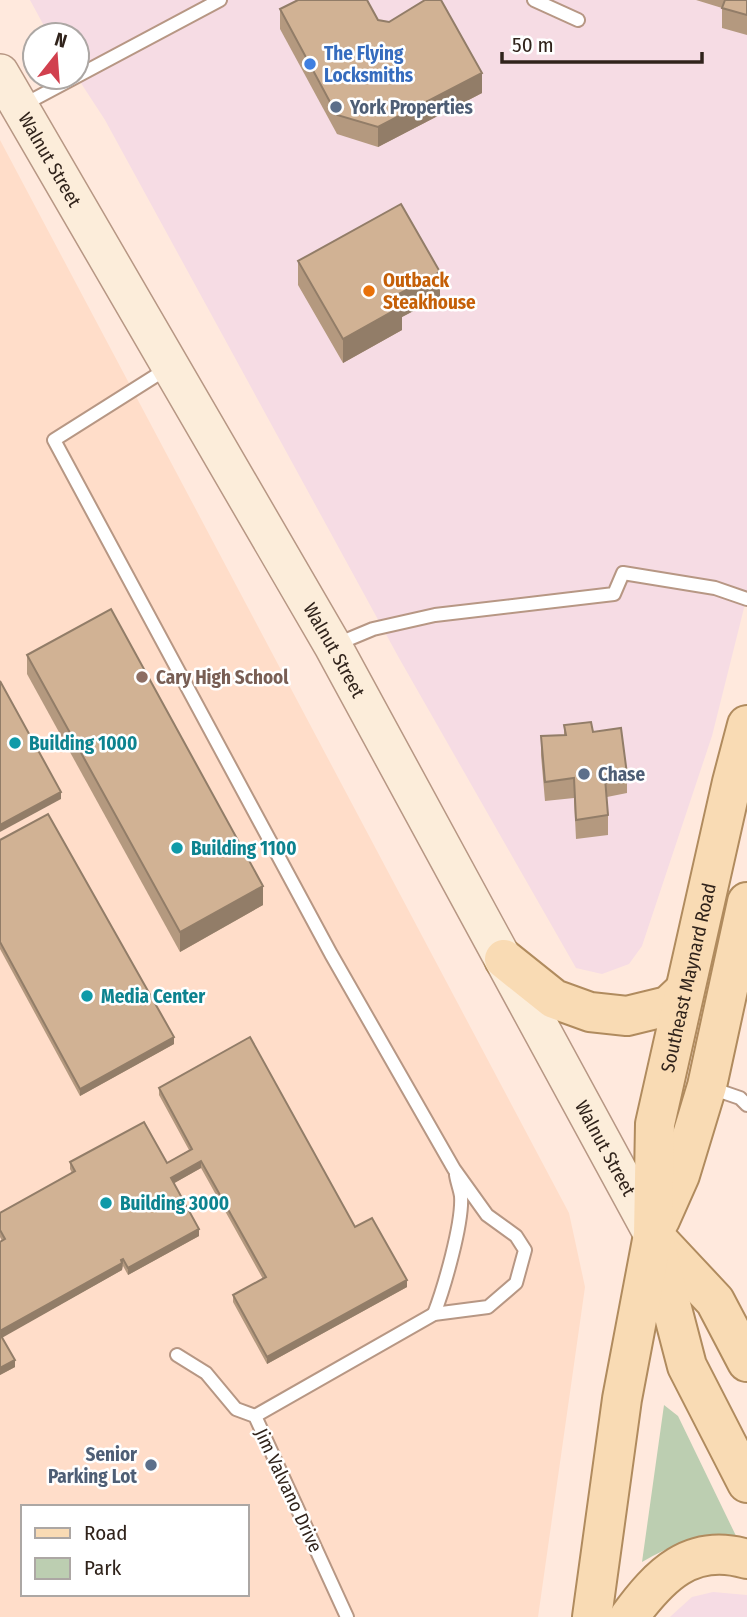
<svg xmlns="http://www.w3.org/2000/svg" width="747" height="1617" viewBox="0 0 747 1617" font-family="'Fira Sans Condensed',sans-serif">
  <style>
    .commercial { fill: #f6dce4 }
    .built { fill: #ffddc9; fill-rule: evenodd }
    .green { fill: #bcceb1 }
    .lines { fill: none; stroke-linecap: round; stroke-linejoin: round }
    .service-casing { stroke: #b79784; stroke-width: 16 }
    .secondary-casing { stroke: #b79784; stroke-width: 40 }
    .primary-casing { stroke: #b08b5e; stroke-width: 42 }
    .service { stroke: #fff; stroke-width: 12 }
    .secondary { stroke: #fcedda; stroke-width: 37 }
    .primary { stroke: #f9dbb4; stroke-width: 38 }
    .wall { fill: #b4997f }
    .shaded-wall { fill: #927d68 }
    .building { fill: #d1b294; stroke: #927d68; stroke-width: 2 }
    .shop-dot { fill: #3f7fe0; stroke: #fff; stroke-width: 2.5 }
    .service-dot { fill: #5c6f8a; stroke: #fff; stroke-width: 2.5 }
    .food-dot { fill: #e8710a; stroke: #fff; stroke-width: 2.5 }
    .education-dot { fill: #8d6e63; stroke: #fff; stroke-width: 2.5 }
    .culture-dot { fill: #0f9aa8; stroke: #fff; stroke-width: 2.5 }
    .labels { text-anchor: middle; stroke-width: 5; stroke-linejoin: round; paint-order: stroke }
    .shop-label { font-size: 19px; font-weight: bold; fill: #366cbe; stroke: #fff; text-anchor: start }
    .service-label { font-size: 19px; font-weight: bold; fill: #4e5e75; stroke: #fff; text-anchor: start }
    .street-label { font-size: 19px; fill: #30231b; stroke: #fff }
    .food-label { font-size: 19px; font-weight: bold; fill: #c56008; stroke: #fff; text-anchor: start }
    .education-label { font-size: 19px; font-weight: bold; fill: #785e54; stroke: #fff; text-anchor: start }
    .culture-label { font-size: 19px; font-weight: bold; fill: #0d838f; stroke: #fff; text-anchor: start }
  </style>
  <rect width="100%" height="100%" fill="#ffe9dd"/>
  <!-- commercial -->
  <g class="commercial">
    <polygon points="30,0 747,0 747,596 712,736 642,946 629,964 602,974 576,968 399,658 105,120 77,77 77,35 49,35"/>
    <polygon points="713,1592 747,1595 747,1617 670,1617 692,1597"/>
  </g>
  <!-- built -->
  <path class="built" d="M0,140L569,1213L585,1287L538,1617H0ZM23,1507H247V1594H23Z"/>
  <!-- green -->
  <path class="green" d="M664,1405L678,1416L738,1540C697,1538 678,1541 642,1562Z"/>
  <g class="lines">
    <defs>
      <g id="service">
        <polyline points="534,0 578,20"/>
        <polyline points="23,105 220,0"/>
        <polyline points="168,368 54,440 331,954 454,1169 487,1215 516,1236 525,1250 516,1283 488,1307 434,1314 255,1416"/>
        <polyline points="337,644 373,629 435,615 614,594 623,573 715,588 747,599"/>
        <polyline points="711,1088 740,1098 747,1105"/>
        <path d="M434,1314C444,1288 463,1223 461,1196C460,1189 457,1182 456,1175"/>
        <polyline points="177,1355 206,1373 236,1409 255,1416 347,1617"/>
      </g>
      <g id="secondary">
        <path id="s1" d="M0,73L333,646L653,1235"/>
      </g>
      <g id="primary">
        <polyline points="504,959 554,999 590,1012 627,1016 668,1006 684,991"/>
        <polyline points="660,1220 680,1175 707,1086 747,902"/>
        <polyline points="656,1238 715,1301 747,1362"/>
        <polyline points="656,1247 687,1366 747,1483"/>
        <path id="s2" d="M592,1617L622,1399L653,1235L655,1124L732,782L747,725"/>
        <path d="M629,1617C659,1576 691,1542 747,1559"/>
      </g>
    </defs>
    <!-- service casing -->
    <use href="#service" class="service-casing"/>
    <!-- secondary casing -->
    <use href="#secondary" class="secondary-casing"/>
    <!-- primary casing -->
    <use href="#primary" class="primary-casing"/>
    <!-- service -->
    <use href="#service" class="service"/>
    <!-- secondary -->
    <use href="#secondary" class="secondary"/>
    <!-- primary -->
    <use href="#primary" class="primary"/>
  </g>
  <!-- wall -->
  <g class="wall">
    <polygon points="696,0 747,0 747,35 722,28 722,8"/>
    <polygon points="280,9 378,20 482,93 378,147 337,134 280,29"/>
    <polygon points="298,261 440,297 402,317 402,330 343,363 298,285"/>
    <polygon points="27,655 263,905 180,952 27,674"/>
    <polygon points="564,725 593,732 627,774 627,793 607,797 608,815 608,835 576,839 574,798 545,801 541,755 541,736 564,735"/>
    <polygon points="0,840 174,1044 80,1096 0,949"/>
    <polygon points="159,1088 355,1227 407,1287 267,1364 233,1302 233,1295 263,1279 201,1168 174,1183 199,1236 128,1275 123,1266 122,1270 2,1337 15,1367 0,1375 0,1242 2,1241 0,1237 0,1213 72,1173 70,1169 70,1162 167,1163 189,1150 159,1095"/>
  </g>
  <!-- shaded-wall -->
  <g class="shaded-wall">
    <polygon points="482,73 482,93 378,147 378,127"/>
    <polygon points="440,272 440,297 402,317 402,330 343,363 343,339 397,295"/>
    <polygon points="61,792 61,799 0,832 0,825"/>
    <polygon points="263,886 263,905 180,952 180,932"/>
    <polygon points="174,1037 174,1044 80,1096 80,1089"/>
    <polygon points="201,1161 201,1168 171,1185 171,1178"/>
    <polygon points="199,1229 199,1236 128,1275 128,1268"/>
    <polygon points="123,1259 122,1270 0,1339 0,1331"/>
    <polygon points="407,1280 407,1287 267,1364 267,1357"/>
    <polygon points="15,1360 15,1367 0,1375 0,1368"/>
  </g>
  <!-- building -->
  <g class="building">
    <polygon points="298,0 367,0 378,20 389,22 425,0 441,0 482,73 378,127 337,115 280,9"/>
    <polygon points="725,0 747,0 747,15 722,8"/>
    <polygon points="401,204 440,272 397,295 402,306 343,339 298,261"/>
    <polygon points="111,609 263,886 180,932 27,655"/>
    <polygon points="0,681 61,792 0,825"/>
    <polygon points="591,722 593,732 621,728 627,774 605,778 608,815 576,820 574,778 545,782 541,736 566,735 564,725"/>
    <polygon points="48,814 174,1037 80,1089 0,942 0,840"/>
    <polygon points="250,1037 355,1227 372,1218 407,1280 267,1357 233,1295 266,1277 201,1161 171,1178 199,1229 128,1268 123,1259 121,1260 122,1263 0,1331 0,1242 5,1239 0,1230 0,1213 75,1171 70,1162 144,1122 167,1163 192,1149 159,1088"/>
    <polygon points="0,1334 15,1360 0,1368"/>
  </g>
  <!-- markers -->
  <circle class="shop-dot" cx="310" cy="64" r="7"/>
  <g class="service-dot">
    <circle cx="336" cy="107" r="7"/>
    <circle cx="584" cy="774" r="7"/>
    <circle cx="151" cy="1465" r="7"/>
  </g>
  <circle class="food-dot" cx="369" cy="291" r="7"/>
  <circle class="education-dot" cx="142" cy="677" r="7"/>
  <g class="culture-dot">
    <circle cx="15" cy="743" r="7"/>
    <circle cx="177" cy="848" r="7"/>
    <circle cx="87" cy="996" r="7"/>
    <circle cx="106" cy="1203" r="7"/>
  </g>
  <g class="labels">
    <!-- shop labels -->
    <g class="shop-label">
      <text x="324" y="60">The Flying<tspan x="324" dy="22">Locksmiths</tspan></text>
    </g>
    <!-- service labels -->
    <g class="service-label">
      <text x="350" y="114">York Properties</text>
      <text x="598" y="781">Chase</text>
      <text x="137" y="1461" text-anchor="end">Senior<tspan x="137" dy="22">Parking Lot</tspan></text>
    </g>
    <!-- street labels -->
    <g class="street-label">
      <text dy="7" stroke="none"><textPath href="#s1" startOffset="100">Walnut Street</textPath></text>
      <text dy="7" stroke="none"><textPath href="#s1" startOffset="667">Walnut Street</textPath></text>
      <text dy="7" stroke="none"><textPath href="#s2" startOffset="648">Southeast Maynard Road</textPath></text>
      <text dy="7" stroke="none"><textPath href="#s1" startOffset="1234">Walnut Street</textPath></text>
      <text transform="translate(289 1490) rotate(65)" y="7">Jim Valvano Drive</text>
    </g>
    <!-- food labels -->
    <g class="food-label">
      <text x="383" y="287">Outback<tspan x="383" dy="22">Steakhouse</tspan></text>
    </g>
    <!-- education labels -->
    <g class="education-label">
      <text x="156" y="684">Cary High School</text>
    </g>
    <!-- culture labels -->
    <g class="culture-label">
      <text x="29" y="750">Building 1000</text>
      <text x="191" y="855">Building 1100</text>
      <text x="101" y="1003">Media Center</text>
      <text x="120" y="1210">Building 3000</text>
    </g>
  </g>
  <!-- legend -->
  <rect x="21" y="1505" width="228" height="91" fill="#ffffff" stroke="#aca7a4" stroke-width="2"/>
  <rect x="35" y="1528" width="35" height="10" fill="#f9dbb4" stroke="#aca7a4" stroke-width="2"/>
  <text x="84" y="1540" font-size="21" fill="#30231b">Road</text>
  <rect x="35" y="1558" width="35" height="21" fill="#bcceb1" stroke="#aca7a4" stroke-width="2"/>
  <text x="84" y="1575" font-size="21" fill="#30231b">Park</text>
  <!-- north arrow -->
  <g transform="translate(56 56) rotate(17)"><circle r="33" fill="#ffffff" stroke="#aca7a4" stroke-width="2"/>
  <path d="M0-5L12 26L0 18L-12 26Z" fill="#d1404e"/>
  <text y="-10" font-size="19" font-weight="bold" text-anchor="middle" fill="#30231b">N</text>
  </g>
  <!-- scale -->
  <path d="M502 52v10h200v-10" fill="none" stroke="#30231b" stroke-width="3.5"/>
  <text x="512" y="52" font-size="21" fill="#30231b" stroke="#ffffff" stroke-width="5" paint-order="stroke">50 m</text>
</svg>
